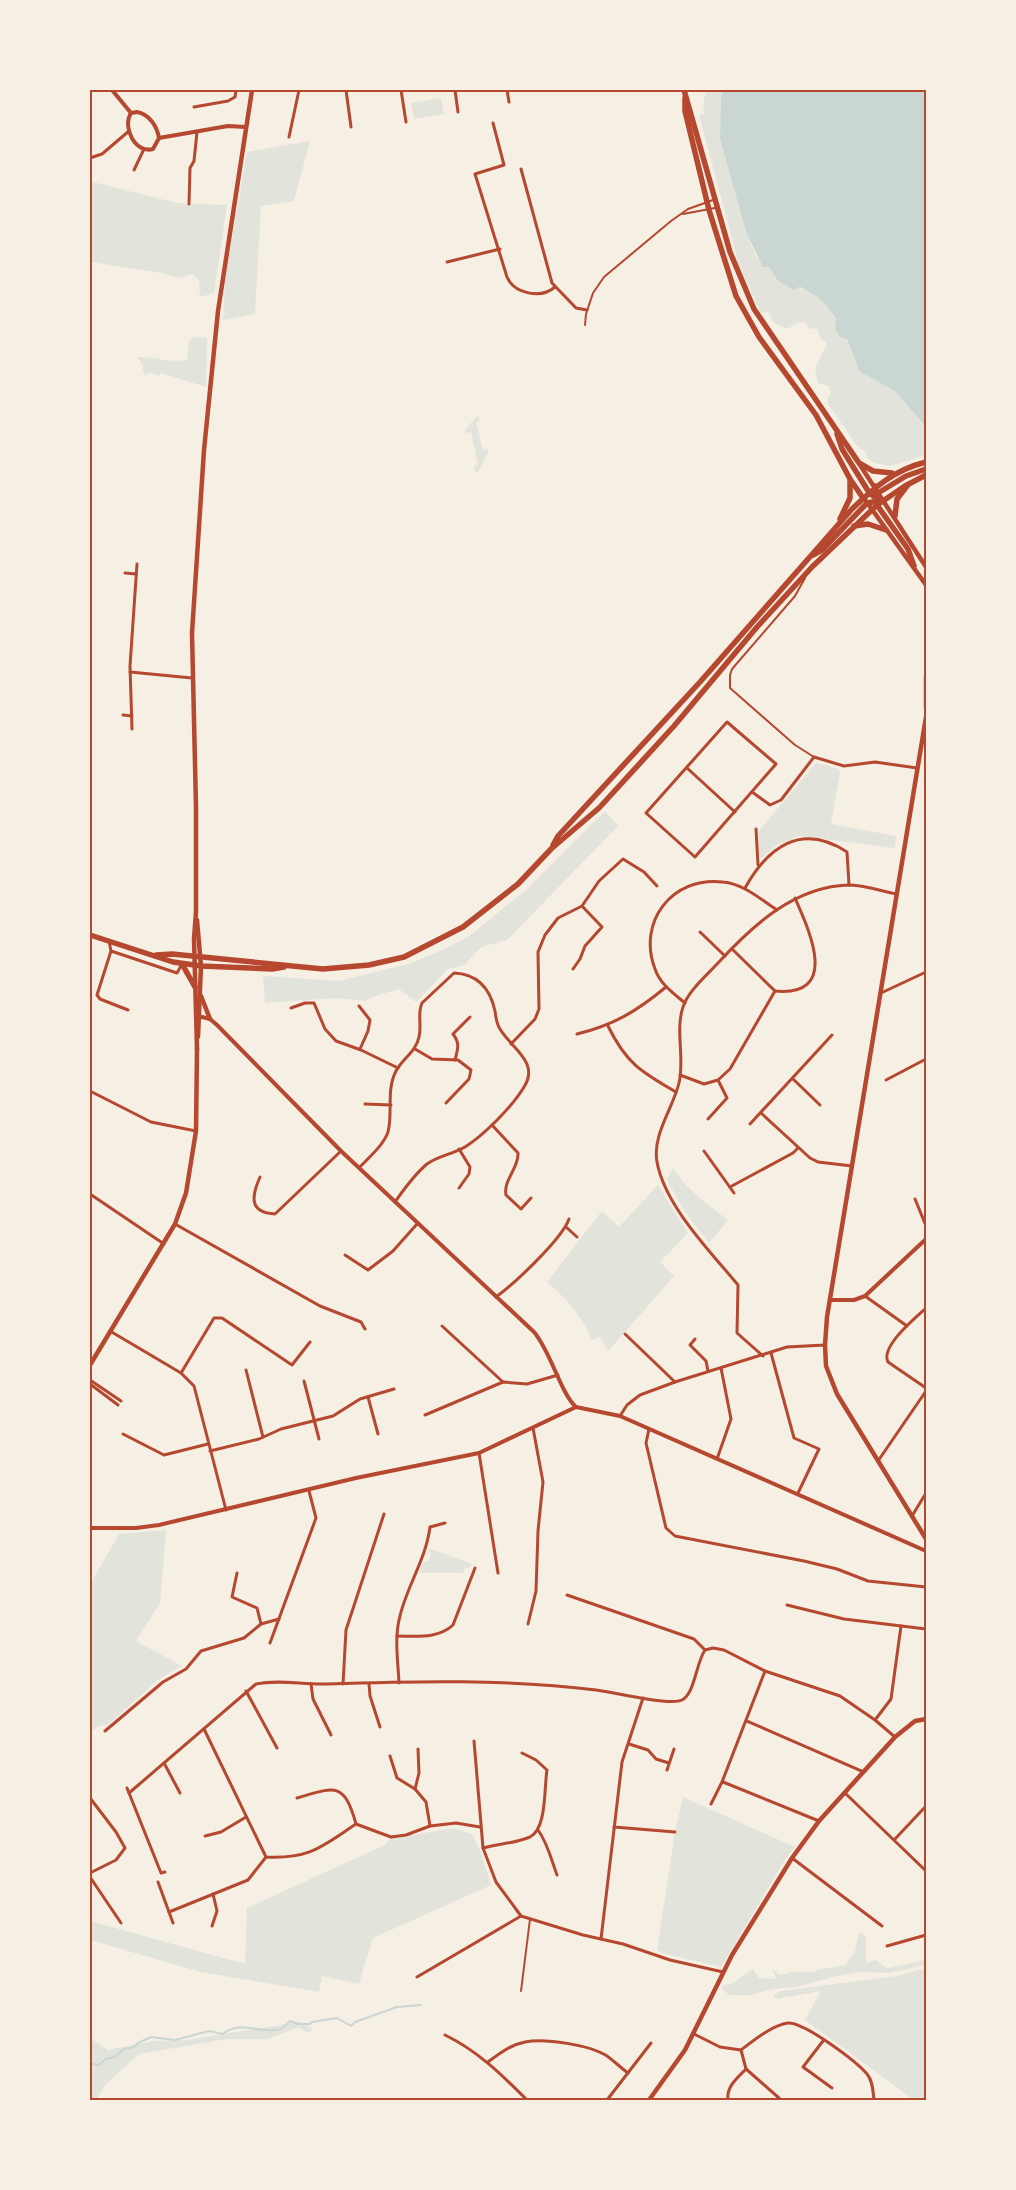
<svg xmlns="http://www.w3.org/2000/svg" width="1016" height="2190" viewBox="0 0 1016 2190" font-family="'Sofia Sans Condensed',sans-serif">
  <style>
    .green { fill: #e2e4dc }
    .water { fill: #c9d6d2 }
    .lines { fill: none; stroke-linecap: round; stroke-linejoin: round }
    .stream { stroke: #c9d6d2; stroke-width: 2 }
    .service { stroke: #b5482f; stroke-width: 2 }
    .minor { stroke: #b5482f; stroke-width: 3 }
    .tertiary { stroke: #b5482f; stroke-width: 4 }
    .secondary { stroke: #b5482f; stroke-width: 4.5 }
    .trunk { stroke: #b5482f; stroke-width: 5.5 }
    .neatline { fill: none; stroke: #b5482f; stroke-width: 2 }
  </style>
  <rect width="100%" height="100%" fill="#f6efe4"/>
  <!-- green -->
  <g class="green">
    <polygon points="706,90 725,90 721,95 720,139 746,232 757,258 769,267 777,280 816,294 827,304 855,354 860,372 895,391 926,427 926,455 891,466 875,463 867,458 866,453 856,444 828,404 828,397 831,393 828,386 818,383 815,368 827,344 820,337 817,329 808,328 806,323 799,322 787,329 774,323 768,312 761,313 739,265 699,115 705,114 703,106"/>
    <polygon points="441,98 444,114 414,119 411,103"/>
    <polygon points="310,141 294,201 261,206 255,314 223,320 225,279 247,152"/>
    <polygon points="93,182 177,203 227,205 214,293 200,297 199,280 192,274 180,278 161,273 90,262 90,188"/>
    <path d="M195,337L207,338L206,387L161,373L159,376L148,372L146,376L143,371V365L137,357C154,356 170,363 187,360L189,341Z"/>
    <polygon points="476,417 479,417 480,421 476,422 483,450 487,449 488,453 478,472 475,472 474,466 478,465 471,432 466,433 465,430"/>
    <polygon points="816,763 837,768 840,772 831,824 896,836 895,848 800,836 778,844 762,858 759,856 758,832"/>
    <polygon points="605,811 618,826 507,940 481,947 464,965 448,969 416,1002 399,989 375,996 366,1001 337,998 265,1003 263,976 339,981 412,963 442,950 468,937 526,890"/>
    <path d="M673,1168C687,1190 707,1204 728,1220L709,1243L685,1212L667,1180Z"/>
    <path d="M658,1185L688,1233L660,1262L674,1276L608,1351L600,1337L592,1340C581,1315 567,1299 547,1282L602,1211L619,1227Z"/>
    <polygon points="166,1530 160,1603 136,1641 182,1666 159,1679 108,1725 98,1726 90,1733 90,1584 119,1534"/>
    <polygon points="428,1548 472,1564 469,1568 465,1568 463,1573 419,1573 423,1562 428,1561 431,1555"/>
    <polygon points="683,1797 795,1847 786,1858 721,1967 662,1953 657,1950 675,1832"/>
    <polygon points="453,1828 472,1834 481,1853 491,1885 373,1938 359,1984 322,1976 319,1992 201,1972 90,1940 90,1921 245,1964 247,1908 385,1845 390,1839"/>
    <polygon points="859,1932 866,1937 866,1963 876,1960 887,1968 926,1960 926,1965 889,1973 860,1972 837,1976 797,1987 772,1989 752,1995 729,1995 722,1989 723,1985 731,1984 753,1969 759,1978 777,1979 772,1969 780,1975 792,1972 814,1972 816,1970 846,1965 855,1951"/>
    <polygon points="926,1968 926,2100 914,2100 805,2020 821,1991 776,1999 774,1996 780,1991 897,1976"/>
    <polygon points="300,2022 313,2029 308,2033 299,2027 268,2039 227,2039 139,2054 105,2085 96,2100 90,2100 90,2038 108,2050 154,2041 186,2040"/>
  </g>
  <!-- water -->
  <path class="water" d="M725,90H926V427L895,391L860,372L847,339L840,337L835,329L836,319C827,303 817,295 800,287L794,290L777,280L769,267H763L746,232L720,139L721,95Z"/>
  <g class="lines">
    <!-- stream -->
    <g class="stream">
      <path d="M93,2064L99,2065L107,2058C114,2059 120,2054 123,2049L134,2047L138,2043L151,2037L175,2040L209,2031L223,2034C239,2020 260,2033 277,2030C284,2029 286,2024 290,2021L298,2024H310L312,2022L337,2018L351,2026L355,2022L397,2007L421,2005"/>
      <polyline points="90,2089 91,2065"/>
    </g>
    <!-- service -->
    <g class="service">
      <polyline points="683,214 715,208"/>
      <polyline points="585,325 586,314 593,293 604,277 671,221 688,209 713,200"/>
      <polyline points="805,578 795,596 732,669 730,675 730,688 795,745 814,757"/>
      <polyline points="521,1991 530,1919"/>
    </g>
    <!-- minor -->
    <g class="minor">
      <polyline points="346,90 351,127"/>
      <polyline points="401,90 406,122"/>
      <polyline points="455,90 458,112"/>
      <polyline points="507,90 509,102"/>
      <polyline points="194,107 228,101 235,97 236,90"/>
      <path d="M493,123L504,165L475,174L507,277C514,294 541,299 555,287"/>
      <polyline points="289,137 299,90"/>
      <polyline points="90,158 102,154 129,131"/>
      <polyline points="521,169 552,283 576,308 587,310"/>
      <polyline points="134,170 144,149"/>
      <polyline points="189,204 190,168 194,161 197,132"/>
      <polyline points="447,262 500,249"/>
      <polyline points="125,573 136,574"/>
      <polyline points="130,672 192,678"/>
      <polyline points="123,715 132,716"/>
      <polygon points="727,722 776,764 695,857 646,813"/>
      <polyline points="132,729 130,666 137,564"/>
      <polyline points="687,768 735,812"/>
      <polyline points="752,792 770,805 781,800 814,757 844,766 875,762 917,768"/>
      <polyline points="756,829 758,865"/>
      <path d="M745,888C768,847 801,822 847,852L849,885"/>
      <polyline points="700,932 725,956"/>
      <polyline points="109,941 111,951 177,973 182,964"/>
      <path d="M732,949L775,991C840,997 810,932 795,898"/>
      <polyline points="111,951 97,995 100,999 128,1010"/>
      <polyline points="573,969 580,959 585,946 602,927 582,906"/>
      <polyline points="881,993 926,972"/>
      <path d="M685,1003C673,993 660,984 655,969C637,922 672,876 723,882C744,884 760,899 777,910"/>
      <polyline points="359,1006 370,1020 368,1031 360,1049"/>
      <polyline points="291,1008 305,1003 314,1003 325,1029 336,1041 361,1050 398,1068"/>
      <path d="M608,1026C626,1063 641,1072 676,1092"/>
      <path d="M577,1034C614,1025 637,1011 666,987"/>
      <polyline points="511,1044 535,1019 539,1009 538,952 545,935 558,918 582,906 599,881 623,859 644,872 657,886"/>
      <polyline points="415,1049 432,1059 458,1060 471,1070 469,1079 446,1103"/>
      <path d="M455,1060C458,1049 460,1043 453,1034L470,1017"/>
      <polyline points="680,1075 704,1084 718,1080 730,1069 775,991"/>
      <polyline points="793,1079 820,1105"/>
      <polyline points="886,1080 926,1059"/>
      <polyline points="90,1091 151,1122 196,1131"/>
      <polyline points="365,1104 391,1105"/>
      <polyline points="761,1113 810,1158 818,1162 852,1166"/>
      <polyline points="708,1119 727,1098 718,1080"/>
      <polyline points="750,1124 832,1035"/>
      <path d="M492,1125L518,1153C519,1168 503,1180 506,1195L521,1209L531,1198"/>
      <polyline points="704,1151 734,1193"/>
      <path d="M359,1168C369,1157 383,1146 388,1132C393,1113 386,1090 396,1071C403,1058 416,1052 419,1037C422,1025 417,1014 422,1003L454,973C478,974 490,988 495,1011C496,1017 496,1023 500,1029C511,1048 540,1062 524,1087C512,1107 484,1135 465,1147C453,1154 438,1156 427,1164C414,1175 404,1189 395,1202"/>
      <path d="M260,1177C252,1195 248,1213 275,1214L341,1151"/>
      <polyline points="730,1187 793,1153 798,1148"/>
      <polyline points="459,1188 469,1174 470,1167 459,1149"/>
      <polyline points="90,1194 164,1244"/>
      <polyline points="915,1199 926,1226"/>
      <polyline points="175,1224 320,1306 361,1322 365,1329"/>
      <polyline points="566,1227 577,1237"/>
      <polyline points="345,1255 368,1270 393,1251 417,1224"/>
      <polyline points="865,1296 907,1326"/>
      <path d="M496,1297C514,1284 562,1239 569,1219"/>
      <path d="M926,1308C915,1318 880,1347 888,1362L926,1388"/>
      <polyline points="442,1326 503,1382"/>
      <polyline points="110,1331 181,1373 194,1386 226,1510"/>
      <polyline points="625,1334 675,1382"/>
      <polyline points="695,1339 690,1345 706,1361 708,1371"/>
      <polyline points="771,1353 794,1438 819,1449 798,1493"/>
      <path d="M763,1356L737,1333L738,1285C710,1251 665,1206 657,1162C652,1135 673,1108 679,1083C685,1059 675,1031 683,1007C688,991 707,975 718,963C753,925 794,887 848,885C864,885 881,891 897,894"/>
      <polyline points="246,1370 263,1437"/>
      <polyline points="181,1373 214,1318 222,1318 292,1365 310,1342"/>
      <polyline points="90,1380 121,1401"/>
      <polyline points="304,1381 319,1439"/>
      <polyline points="90,1384 118,1405"/>
      <polyline points="368,1397 378,1434"/>
      <polyline points="425,1415 503,1382 527,1384 558,1375"/>
      <polyline points="620,1416 627,1405 640,1395 675,1382 787,1347 825,1345"/>
      <polyline points="649,1429 646,1443 666,1528 675,1536 804,1561 837,1569 868,1581 926,1587"/>
      <polyline points="123,1434 164,1455 208,1444"/>
      <polyline points="210,1451 259,1439 281,1429 333,1416 360,1399 394,1389"/>
      <polyline points="479,1453 498,1573"/>
      <polyline points="717,1459 731,1419 721,1368"/>
      <polyline points="878,1461 926,1391"/>
      <polyline points="912,1516 926,1493"/>
      <polyline points="237,1573 232,1597 257,1608 261,1624"/>
      <polyline points="567,1595 694,1639 705,1650 713,1648 724,1650 765,1671 840,1696 875,1720 895,1737"/>
      <polyline points="787,1605 844,1619 926,1629"/>
      <polyline points="528,1624 536,1591 538,1531 543,1482 533,1428"/>
      <path d="M397,1636C417,1636 438,1639 453,1625L475,1568"/>
      <polyline points="270,1643 316,1518 309,1491"/>
      <path d="M399,1683C398,1661 394,1637 400,1616C407,1586 426,1559 430,1527L445,1523"/>
      <polyline points="311,1684 313,1699 331,1735"/>
      <polyline points="343,1684 346,1630 384,1514"/>
      <polyline points="369,1684 370,1696 380,1727"/>
      <polyline points="246,1691 277,1748"/>
      <polyline points="875,1720 891,1699 901,1626"/>
      <polyline points="747,1721 864,1772"/>
      <path d="M204,1729L266,1857C310,1859 321,1847 356,1824L391,1837L406,1835L430,1826L456,1823L480,1827"/>
      <polyline points="105,1731 163,1682 186,1669 201,1651 244,1638 261,1624 279,1619"/>
      <polyline points="474,1741 483,1848 496,1882 521,1916 583,1935 623,1944 670,1960 723,1972"/>
      <polyline points="629,1744 648,1750 656,1759 669,1763"/>
      <polyline points="418,1749 419,1773 415,1789 426,1802 430,1826"/>
      <polyline points="390,1756 397,1778 415,1789"/>
      <polyline points="164,1763 180,1793"/>
      <polyline points="667,1770 674,1749"/>
      <polyline points="723,1782 819,1821"/>
      <polyline points="127,1788 161,1873 165,1872"/>
      <path d="M129,1793L256,1684C280,1679 303,1685 327,1684C417,1681 507,1679 596,1690C613,1692 669,1706 682,1700C695,1693 696,1663 705,1650"/>
      <polyline points="846,1794 926,1871"/>
      <polyline points="90,1798 116,1832 125,1848 116,1860 90,1873"/>
      <path d="M297,1798C335,1787 344,1781 356,1824"/>
      <polyline points="711,1804 722,1782 765,1671"/>
      <polyline points="614,1827 675,1832"/>
      <path d="M538,1830C548,1844 551,1859 557,1875"/>
      <polyline points="205,1836 221,1832 246,1817"/>
      <polyline points="895,1839 926,1806"/>
      <path d="M483,1848C498,1844 516,1843 530,1837C547,1829 544,1787 547,1770L536,1760L522,1753"/>
      <polyline points="792,1858 882,1926"/>
      <polyline points="90,1877 121,1923"/>
      <polyline points="158,1882 173,1923"/>
      <polyline points="169,1912 248,1880 266,1857"/>
      <polyline points="212,1926 217,1911 213,1894"/>
      <polyline points="601,1939 622,1762 643,1698"/>
      <polyline points="887,1946 926,1935"/>
      <polyline points="417,1977 521,1916"/>
      <path d="M694,2034L720,2047L741,2050C753,2041 772,2025 788,2023C804,2022 856,2061 867,2074C873,2081 873,2092 874,2100"/>
      <path d="M445,2035C478,2051 502,2075 527,2100"/>
      <polyline points="823,2041 803,2067 832,2088"/>
      <polyline points="741,2050 746,2069 779,2098"/>
      <path d="M488,2062C500,2053 510,2045 525,2042C545,2038 590,2045 607,2056C614,2061 621,2068 628,2073"/>
      <polyline points="607,2100 651,2043"/>
      <path d="M728,2100C726,2087 737,2078 746,2069"/>
    </g>
    <!-- tertiary -->
    <g class="tertiary">
      <polyline points="112,90 131,113"/>
      <path d="M137,112C149,114 157,126 159,138L153,149C135,154 122,127 131,113Z"/>
      <polyline points="159,138 228,126 246,127"/>
      <path d="M198,1016L210,1019L217,1025L341,1151L534,1332C551,1352 561,1394 576,1407L620,1416L926,1551"/>
      <polyline points="830,1300 854,1300 865,1296 926,1239"/>
      <polyline points="90,1528 136,1528 159,1525 356,1478 479,1453 576,1407"/>
    </g>
    <!-- secondary -->
    <g class="secondary">
      <polyline points="860,465 926,567"/>
      <polyline points="866,501 926,585"/>
      <polyline points="926,677 926,707"/>
      <polyline points="926,717 827,1317 825,1345 826,1366 837,1394 926,1539"/>
      <polyline points="197,920 201,966 198,1037"/>
      <polyline points="201,996 210,1019"/>
      <polyline points="197,1049 194,939 196,912 196,807 192,633 204,450 218,311 252,90"/>
      <polyline points="90,1365 175,1224 186,1193 196,1131 197,1048"/>
      <polyline points="649,2100 685,2050 732,1955 792,1858 819,1821 895,1737 915,1721 926,1719"/>
    </g>
    <!-- trunk -->
    <g class="trunk">
      <polyline points="684,90 730,252 754,309 859,463 873,471 892,473"/>
      <polyline points="685,98 685,111 709,210 736,296 759,337 816,415 850,479 863,498"/>
      <polyline points="837,434 842,449 870,494"/>
      <polyline points="875,486 877,505 908,549 914,566"/>
      <polyline points="873,496 906,476 926,469"/>
      <polyline points="895,516 897,499 907,486"/>
      <polyline points="840,519 850,498 850,481"/>
      <polyline points="854,526 868,524 886,530"/>
      <polyline points="813,555 822,550 867,503 884,500"/>
      <path d="M553,845L558,836L700,682L852,509C875,487 894,470 926,462"/>
      <polyline points="90,935 173,962 201,966 272,969 284,967"/>
      <polyline points="156,955 172,954 323,969 369,965 404,957 463,927 518,884 551,849 599,808 674,726 757,627 812,567 877,505 905,486 926,475"/>
      <polyline points="182,964 195,987"/>
    </g>
  </g>
  <!-- border -->
  <rect width="1016" height="2190" fill="none" stroke="#f6efe4" stroke-width="182"/>
  <rect x="91" y="91" width="834" height="2008" class="neatline"/>
</svg>
